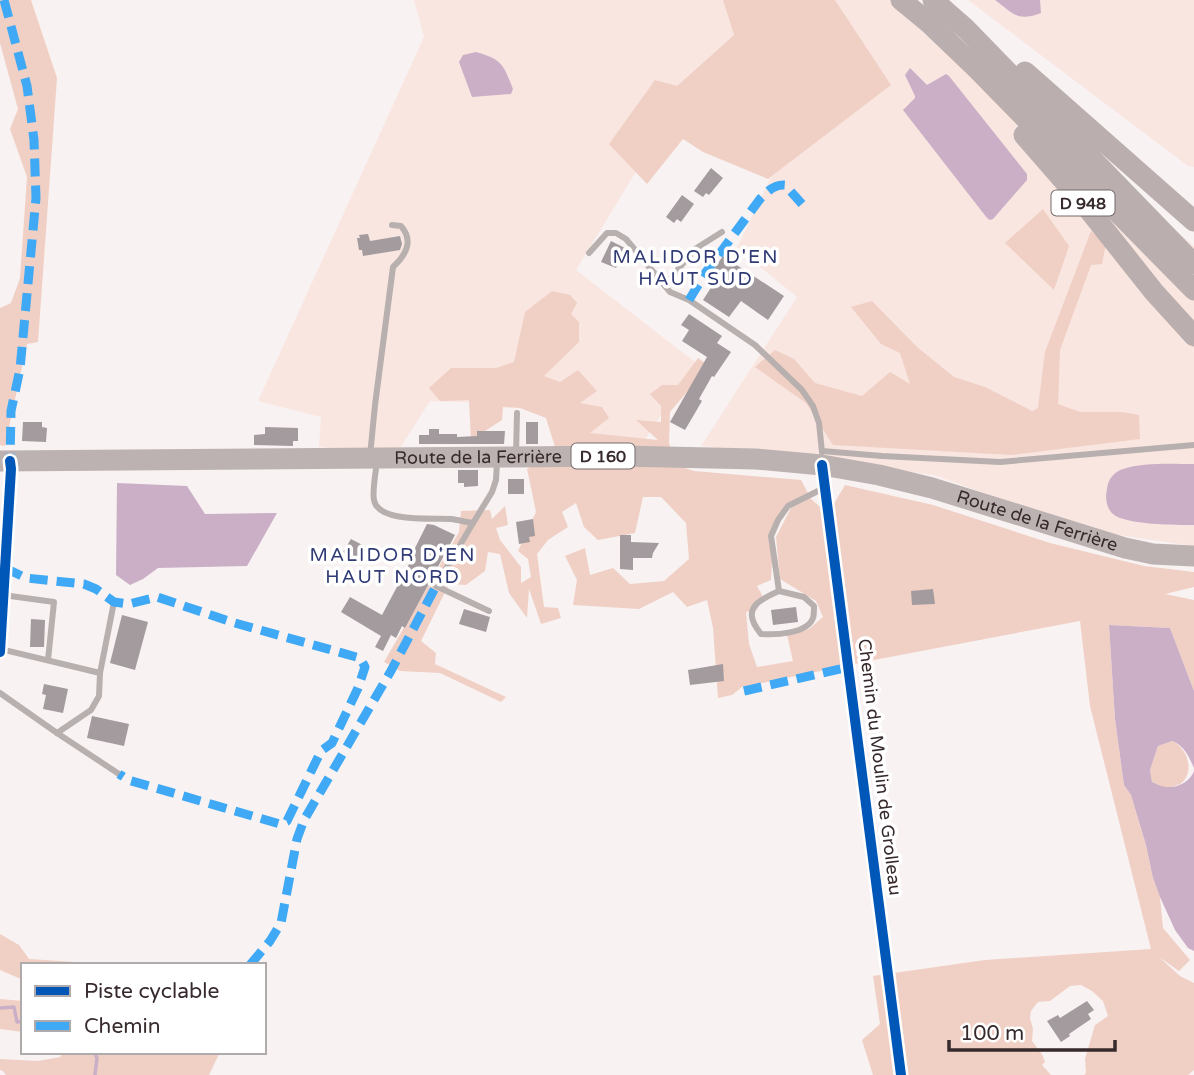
<svg xmlns="http://www.w3.org/2000/svg" width="1194" height="1075" viewBox="0 0 1194 1075" font-family="'Varela Round',sans-serif">
  <style>
    .green { fill: #f9e6e0 }
    .forest { fill: #f0d0c5 }
    .water { fill: #cbafc7 }
    .lines { fill: none; stroke-linecap: round; stroke-linejoin: round }
    .stream { stroke: #cbafc7; stroke-width: 3.5 }
    .building { fill: #a39b9e }
    .service { stroke: #b8b0af; stroke-width: 6 }
    .minor { stroke: #b8b0af; stroke-width: 12 }
    .primary { stroke: #bcb2b1; stroke-width: 21 }
    .trunk { stroke: #baafae; stroke-width: 21 }
    .quiet { stroke: #3fa9f5; stroke-width: 9; stroke-dasharray: 18 9; stroke-linecap: butt }
    .cycleway-casing { stroke: #fff; stroke-width: 15 }
    .cycleway { stroke: #0057b8; stroke-width: 10 }
    .labels { text-anchor: middle; stroke-width: 7; stroke-linejoin: round; paint-order: stroke }
    .shield { fill: #fff; stroke: #736a6b; stroke-width: 2 }
    .shield-label { font-size: 16px; font-weight: bold; fill: #372a2c }
    .street-label { font-size: 18px; fill: #372a2c; stroke: #fff }
    .neighbourhood-label { font-size: 19px; letter-spacing: 2px; fill: #313b75; stroke: #fff }
  </style>
  <rect width="100%" height="100%" fill="#f8f2f2"/>
  <!-- green -->
  <g class="green">
    <polygon points="414,0 723,0 734,35 677,86 640,165 576,270 695,362 641,446 565,448 554,405 430,401 397,453 319,447 321,417 258,401 424,37"/>
    <polygon points="835,0 893,0 1090,158 1194,246 1194,546 1085,530 934,475 701,446 797,297 737,248 771,177 890,85"/>
    <polygon points="968,0 1194,0 1194,167 1188,166"/>
  </g>
  <!-- forest -->
  <g class="forest">
    <polygon points="0,0 31,0 57,78 38,342 27,344 5,446 0,445 0,308 11,303 20,278 27,177 10,129 18,109 0,43"/>
    <polygon points="723,0 835,0 891,85 768,179 703,152 683,139 647,184 609,144 655,80 677,86 734,35"/>
    <polygon points="1043,209 1069,246 1054,290 1005,243"/>
    <polygon points="1091,231 1106,244 1102,264 1091,265 1060,350 1058,404 1080,412 1122,412 1139,415 1140,439 1011,455 833,445 806,403 755,367 775,350 794,359 815,383 862,396 890,372 910,384 900,353 881,344 851,307 872,301 917,347 954,377 985,387 1032,411 1038,408 1045,352"/>
    <polygon points="552,291 570,295 577,303 571,314 579,322 579,342 544,376 560,382 578,370 597,391 580,403 602,407 609,418 590,433 658,440 636,420 661,422 661,406 650,394 662,385 678,385 698,358 709,366 670,412 669,442 673,464 694,471 801,480 808,493 785,506 769,538 772,560 771,580 757,586 762,595 757,610 746,612 749,644 757,667 793,661 787,635 809,629 823,617 816,601 780,579 776,537 791,508 810,498 828,514 845,485 933,505 1050,543 1144,566 1194,572 1194,587 1165,594 1194,600 1194,691 1170,628 1109,625 1115,719 1124,785 1131,795 1146,845 1153,878 1160,897 1163,928 1190,960 1179,971 1158,956 1180,976 1194,983 1194,1070 1188,1075 1084,1075 1086,1073 1085,1059 1095,1025 1108,1016 1103,1001 1092,991 1081,985 1070,986 1050,1001 1038,1002 1031,1011 1030,1018 1033,1029 1032,1041 1042,1054 1045,1062 1042,1065 1051,1075 873,1075 862,1040 880,1024 873,976 985,960 1151,949 1090,706 1080,621 874,660 742,687 732,695 718,698 713,628 707,600 687,607 673,592 639,609 573,605 577,580 565,556 585,548 590,575 613,568 630,584 664,581 689,559 686,523 661,497 643,497 635,533 598,540 584,527 576,503 562,512 568,527 548,540 537,554 544,607 558,608 561,618 541,624 529,589 527,618 509,593 500,554 488,552 485,571 466,585 449,584 421,641 436,653 435,664 506,697 501,702 440,673 400,671 384,662 459,532 461,511 490,510 492,519 505,506 508,525 496,528 500,540 521,567 521,583 531,577 528,559 518,551 536,512 527,469 556,450 546,418 520,408 503,407 502,420 471,440 469,400 440,401 429,388 451,368 496,368 514,362 525,312"/>
    <path d="M1172,741C1190,749 1194,775 1180,784C1176,785 1173,787 1169,788C1164,788 1157,784 1152,782L1150,770L1158,746Z"/>
    <polygon points="0,934 19,945 29,959 75,962 77,965 23,965 23,980 0,970"/>
    <polygon points="0,999 23,1001 23,1032 0,1029"/>
    <polygon points="64,1052 220,1052 209,1075 6,1075 3,1071 0,1070 0,1059 38,1061 60,1057"/>
  </g>
  <!-- water -->
  <g class="water">
    <path d="M995,0H1040L1041,13C1017,22 1014,14 995,0Z"/>
    <path d="M476,52C503,60 503,64 513,89L511,94L472,97L459,62L463,55Z"/>
    <polygon points="910,68 927,85 946,74 949,76 1027,174 1027,180 993,219 990,220 987,218 903,110 915,98 915,96 905,75"/>
    <path d="M1194,464V525C1177,525 1125,525 1113,514C1106,508 1105,497 1107,489C1108,479 1114,472 1123,469C1144,462 1172,464 1194,464Z"/>
    <polygon points="117,483 187,486 205,514 277,513 247,566 158,568 143,579 130,585 116,575"/>
    <path d="M1109,625L1170,628L1194,691V768C1189,757 1185,746 1172,741L1158,746L1150,770L1152,782C1157,784 1164,788 1170,787C1180,787 1191,780 1194,771V951L1188,948L1175,930L1160,897L1153,878L1146,845L1131,795L1124,785L1115,719Z"/>
  </g>
  <g class="lines">
    <!-- stream -->
    <g class="stream">
      <polyline points="0,1008 14,1007 17,1022 23,1021"/>
      <polyline points="94,1052 97,1058 95,1075"/>
    </g>
  </g>
  <!-- building -->
  <g class="building">
    <polygon points="711,168 723,178 709,195 706,193 703,197 694,191"/>
    <polygon points="682,195 694,204 681,222 677,219 674,223 666,217"/>
    <polygon points="368,234 370,241 400,236 402,244 400,250 363,256 362,250 359,250 357,238 360,238 359,235"/>
    <polygon points="611,241 625,248 616,268 601,262"/>
    <polygon points="723,256 784,296 768,320 741,301 729,317 703,300 714,283 707,279"/>
    <polygon points="689,314 722,336 717,343 731,352 714,377 712,376 699,399 702,401 685,430 670,422 707,357 682,341 689,330 681,325"/>
    <polygon points="23,422 42,422 42,427 47,428 46,442 22,441"/>
    <rect x="526" y="422" width="12" height="22"/>
    <polygon points="265,427 298,428 298,441 293,441 293,446 254,445 254,435 265,434"/>
    <polygon points="429,429 439,429 439,434 457,434 457,437 477,436 477,431 505,431 504,444 419,444 419,435 429,435"/>
    <polygon points="458,470 478,470 478,486 464,487 464,483 458,483"/>
    <rect x="508" y="479" width="16" height="15"/>
    <polygon points="533,519 535,536 529,537 530,542 519,544 516,522"/>
    <polygon points="427,524 434,525 455,535 405,628 402,626 396,638 391,635 383,651 375,647 381,636 341,612 350,597 382,615 416,551 414,550"/>
    <polygon points="620,535 631,535 631,542 659,543 653,553 652,558 633,558 633,570 620,569"/>
    <polygon points="351,539 370,549 363,563 343,552"/>
    <polygon points="933,589 935,604 912,605 911,591"/>
    <polygon points="796,607 798,622 773,625 771,610"/>
    <polygon points="464,609 490,617 486,632 459,624"/>
    <polygon points="122,615 148,622 135,670 110,663"/>
    <polygon points="31,619 45,620 44,647 30,647"/>
    <polygon points="723,664 724,681 690,685 688,670"/>
    <polygon points="44,684 68,689 63,713 43,709 46,695 42,694"/>
    <polygon points="92,716 129,724 124,746 87,738"/>
    <polygon points="1087,1001 1094,1010 1088,1014 1091,1019 1069,1034 1070,1036 1061,1042 1047,1021 1058,1015 1060,1018"/>
  </g>
  <g class="lines">
    <!-- service -->
    <g class="service">
      <polyline points="589,253 607,233 616,233 626,239 670,292 689,300 755,345 802,390 813,406 819,423 822,452"/>
      <polyline points="665,285 695,249 722,232"/>
      <polyline points="822,451 882,456 1000,462 1194,445"/>
      <polyline points="516,455 517,413"/>
      <path d="M370,456L375,405L393,267C406,255 414,241 401,226L392,225"/>
      <path d="M377,461C376,471 372,491 374,500C378,523 433,518 451,519C458,520 466,522 473,523L492,492L496,480L497,462"/>
      <polyline points="473,523 436,586 489,611"/>
      <path d="M779,591C756,601 741,610 761,634C775,635 807,634 813,618C814,615 814,609 814,606L804,597L779,591L771,536L778,520L788,506L824,488"/>
      <polyline points="3,595 54,602 48,660"/>
      <polyline points="0,649 100,673"/>
      <polyline points="0,693 57,733 119,774"/>
      <polyline points="57,733 91,710 99,696 100,673 114,602"/>
    </g>
    <!-- minor -->
    <g class="minor">
      <polyline points="822,465 901,1075"/>
      <polyline points="0,652 11,469 10,461"/>
    </g>
    <!-- primary -->
    <path class="primary" id="s1" d="M0,461L621,456L756,459L822,465L879,475L932,488L1125,548L1153,554L1194,556"/>
    <!-- trunk -->
    <g class="trunk">
      <polyline points="901,0 929,23 976,68 1194,290"/>
      <polyline points="933,0 966,29 1194,264"/>
      <polyline points="1025,72 1194,221"/>
      <polyline points="1024,135 1085,205 1154,292 1194,336"/>
    </g>
    <!-- quiet -->
    <g class="quiet">
      <polyline points="4,0 27,86 34,140 36,198 20,369 11,411 10,461"/>
      <path d="M689,300L706,272L760,199C767,192 774,184 785,185L802,204"/>
      <polyline points="5,568 26,578 84,584 96,589 114,602 129,604 157,597 235,623 360,658 365,667 358,688 332,743 321,751 287,821 280,824 128,780 119,774"/>
      <polyline points="744,691 849,667"/>
      <polyline points="250,965 270,941 281,923 297,839 304,820 392,669 436,586"/>
    </g>
    <defs>
      <g id="cycleway">
        <polyline points="822,465 901,1075"/>
        <polyline points="0,652 11,469 10,461"/>
      </g>
    </defs>
    <!-- cycleway casing -->
    <use href="#cycleway" class="cycleway-casing"/>
    <!-- cycleway -->
    <use href="#cycleway" class="cycleway"/>
  </g>
  <g class="labels">
    <!-- shield labels -->
    <g class="shield">
      <rect x="1051.5" y="190.5" width="63" height="25" rx="5"/>
      <rect x="571.5" y="443.5" width="63" height="25" rx="5"/>
    </g>
    <g class="shield-label">
      <text x="1083" y="209">D 948</text>
      <text x="603" y="462">D 160</text>
    </g>
    <!-- street labels -->
    <g class="street-label">
      <text dy="6" stroke="none"><textPath href="#s1" startOffset="478">Route de la Ferrière</textPath></text>
      <text dy="6" stroke="none"><textPath href="#s1" startOffset="1045">Route de la Ferrière</textPath></text>
      <text transform="translate(880 767) rotate(83)" y="6">Chemin du Moulin de Grolleau</text>
    </g>
    <!-- neighbourhood labels -->
    <g class="neighbourhood-label">
      <text x="696" y="263">MALIDOR D'EN<tspan x="696" dy="22">HAUT SUD</tspan></text>
      <text x="393" y="561">MALIDOR D'EN<tspan x="393" dy="22">HAUT NORD</tspan></text>
    </g>
  </g>
  <!-- legend -->
  <rect x="21" y="963" width="245" height="91" fill="#ffffff" stroke="#afaaab" stroke-width="2"/>
  <rect x="35" y="986" width="35" height="10" fill="#0057b8" stroke="#afaaab" stroke-width="2"/>
  <text x="84" y="998" font-size="21" fill="#372a2c">Piste cyclable</text>
  <rect x="35" y="1021" width="35" height="10" fill="#3fa9f5" stroke="#afaaab" stroke-width="2"/>
  <text x="84" y="1033" font-size="21" fill="#372a2c">Chemin</text>
  <!-- scale -->
  <path d="M949 1040v10h166v-10" fill="none" stroke="#372a2c" stroke-width="3.5"/>
  <text x="960" y="1040" font-size="21" fill="#372a2c" stroke="#ffffff" stroke-width="5" paint-order="stroke">100 m</text>
</svg>
